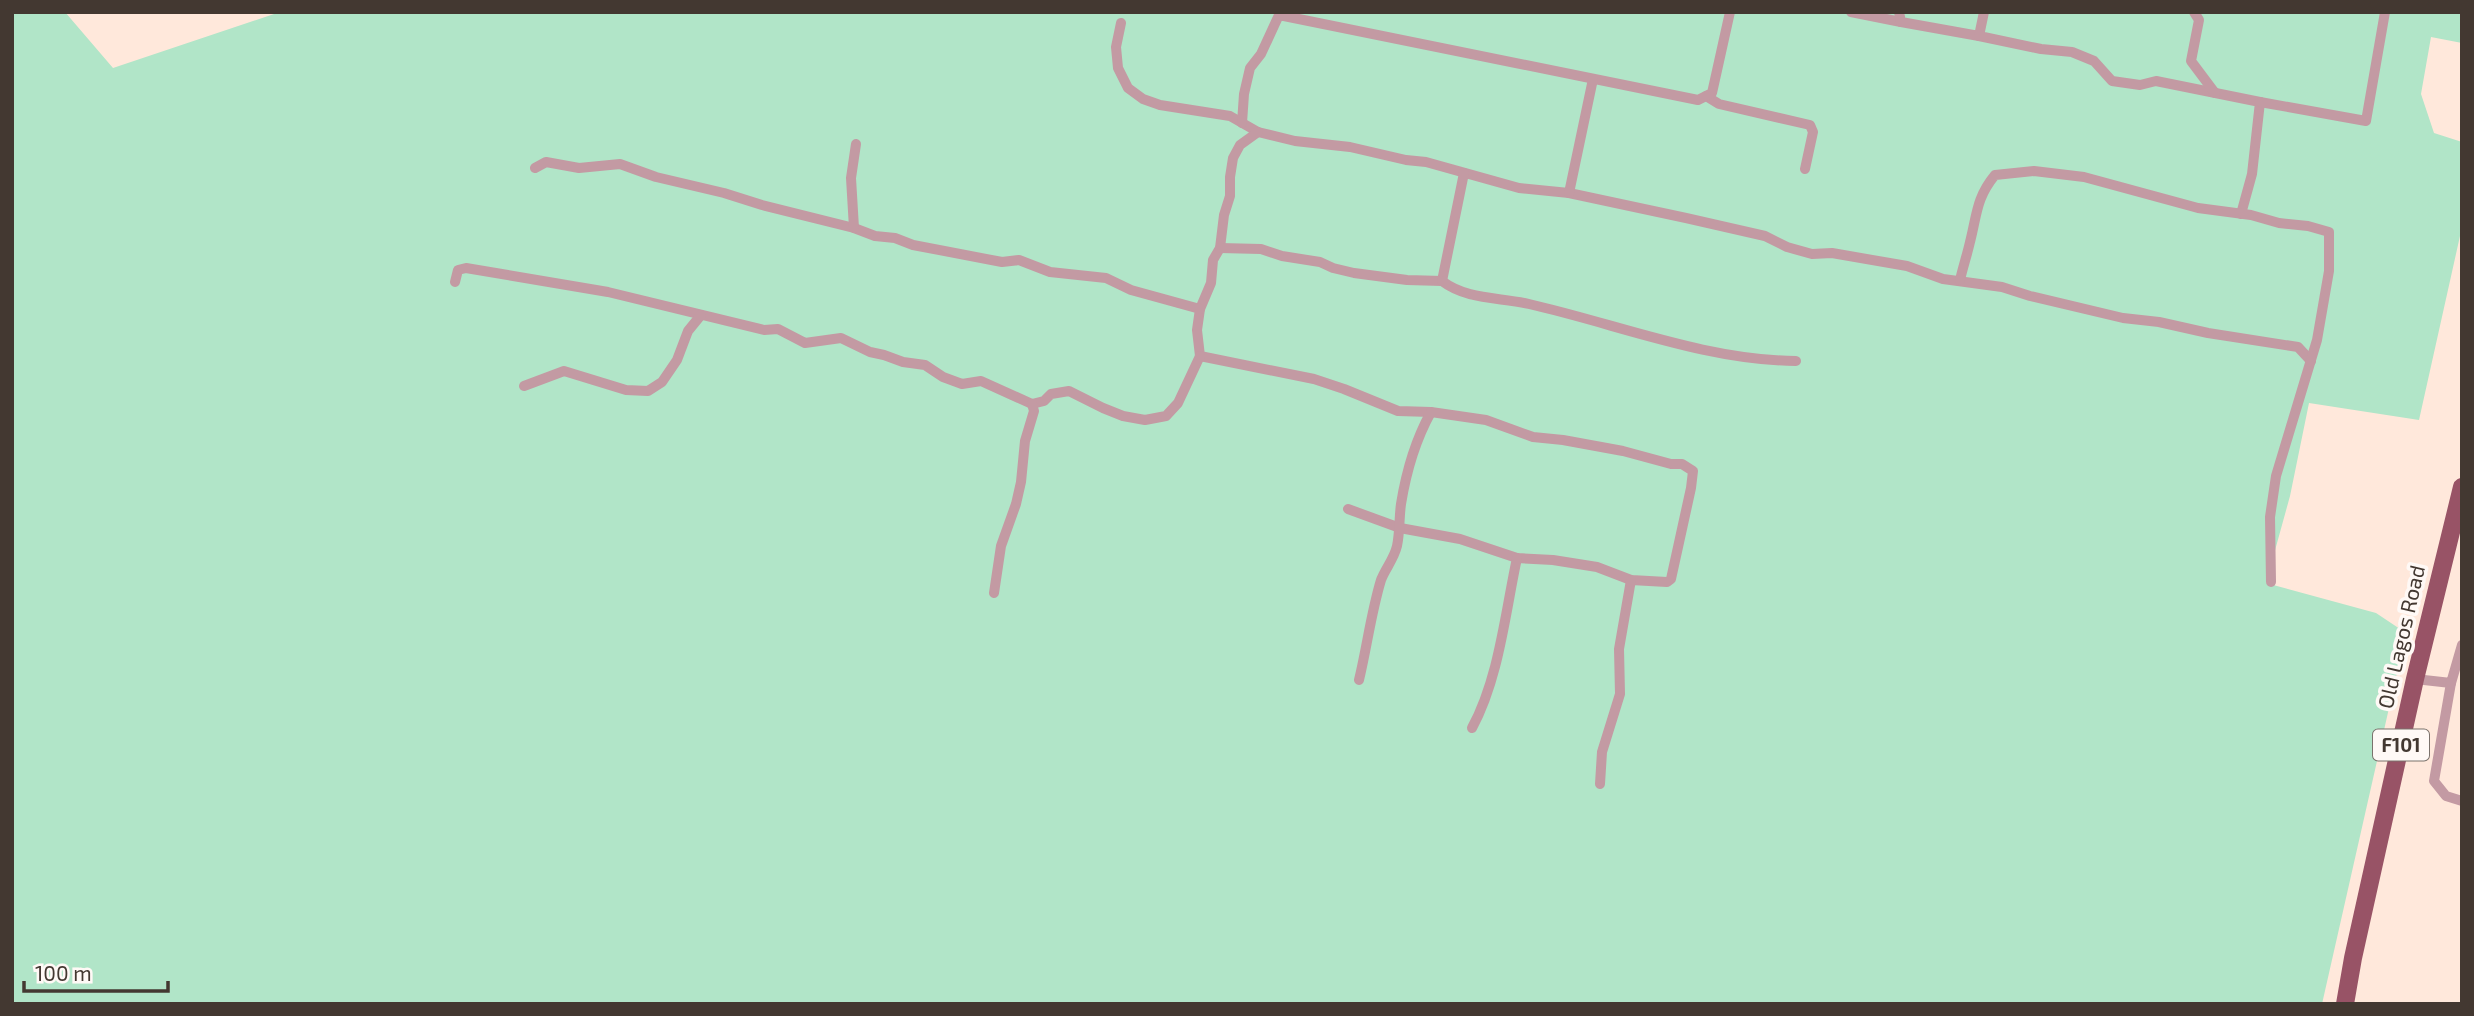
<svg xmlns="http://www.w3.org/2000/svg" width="2474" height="1016" viewBox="0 0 2474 1016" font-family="'Exo 2',sans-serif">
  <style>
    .green { fill: #b1e5c8 }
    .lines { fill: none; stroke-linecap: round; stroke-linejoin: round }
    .minor { stroke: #c39aa3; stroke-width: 10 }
    .primary { stroke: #985366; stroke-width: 18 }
    .labels { text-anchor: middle; stroke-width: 7; stroke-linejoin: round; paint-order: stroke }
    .shield { fill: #fff9f6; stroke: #7b726c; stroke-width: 2 }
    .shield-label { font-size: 19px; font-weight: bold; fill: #433831 }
    .street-label { font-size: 21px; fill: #433831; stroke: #fff9f6 }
  </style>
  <rect width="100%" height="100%" fill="#ffe8db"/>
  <!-- green -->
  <polygon class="green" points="12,12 65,12 113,68 280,12 2462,12 2462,43 2431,37 2421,94 2434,133 2462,142 2462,227 2419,420 2309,403 2290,496 2266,583 2376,613 2406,633 2322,1004 12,1004"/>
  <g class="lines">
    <!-- minor -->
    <g class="minor">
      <polyline points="1851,12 1901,22"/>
      <polyline points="1899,12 1901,22 1979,36"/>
      <polyline points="1984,12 1979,36 2041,49 2072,52 2094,61 2112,81 2140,85 2156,81 2260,102 2252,174 2241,214"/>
      <polyline points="2194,12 2199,20 2191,61 2215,93"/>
      <polyline points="1121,23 1116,47 1118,68 1128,88 1143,99 1160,105 1230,116 1258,132 1295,141 1350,147 1406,160 1426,162 1519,188 1569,193 1686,218 1765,236 1787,247 1812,254 1832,253 1907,266 1943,279 2002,287 2030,296 2123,318 2159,322 2208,333 2298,347 2311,361"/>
      <polyline points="1706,96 1719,104 1810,125 1813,132 1805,169"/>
      <polyline points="2260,102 2366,121 2385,12"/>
      <polyline points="1242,123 1244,94 1250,68 1261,54 1279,15 1698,100 1712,93 1730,12"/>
      <polyline points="1258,132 1240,145 1233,158 1230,177 1230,196 1224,215 1220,248 1213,260 1211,283 1200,309 1197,330 1200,356 1314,379 1344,389 1398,411 1431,412 1486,420 1533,437 1563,440 1623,451 1671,464 1682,464 1693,471 1691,488 1671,579 1667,582 1631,580 1597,567 1553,560 1517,558 1460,539 1400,528 1348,509"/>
      <polyline points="535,168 546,162 579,168 620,164 656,177 724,193 762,205 854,228 875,236 895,238 913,245 1002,262 1019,260 1050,272 1106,278 1131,290 1200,309"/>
      <polyline points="1569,193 1593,79"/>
      <polyline points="854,228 851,178 856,144"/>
      <polyline points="1220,248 1261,249 1282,256 1320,262 1333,268 1354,273 1407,280 1442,281 1464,173"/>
      <path d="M1960,280C1963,267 1967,255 1970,242C1977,215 1976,198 1995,175L2034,171L2084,177L2198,208L2251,215L2279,223L2308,226L2329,232V271L2317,340L2276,476L2270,517L2271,582"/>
      <path d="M1442,281C1467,300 1499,297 1529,304C1617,324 1705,360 1796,361"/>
      <polyline points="455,282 458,270 466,268 608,292 764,330 778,329 805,343 841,338 870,352 884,355 903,362 925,365 943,377 962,384 981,381 1032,404 1044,401 1051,394 1069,391 1103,408 1123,416 1145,420 1166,416 1178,403 1200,356"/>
      <polyline points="524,386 564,371 626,390 648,391 662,382 677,360 688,331 701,315"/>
      <polyline points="994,593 1001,546 1016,504 1021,482 1025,441 1034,411 1032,404"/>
      <polyline points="2415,679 2451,683 2462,645"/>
      <path d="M1359,680C1367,647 1371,613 1381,580C1385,569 1394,559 1397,546C1400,532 1399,518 1401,504C1406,473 1416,439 1431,412"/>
      <polyline points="2451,683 2434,781 2446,796 2462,801"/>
      <path d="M1472,728C1499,678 1505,614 1517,558"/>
      <polyline points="1600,784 1602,752 1620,694 1619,649 1631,580"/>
    </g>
    <!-- primary -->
    <polyline class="primary" points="2345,1004 2353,958 2415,679 2462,487"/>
  </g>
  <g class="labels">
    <!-- shield labels -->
    <rect class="shield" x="2373" y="729.5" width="56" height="31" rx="5"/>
    <g class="shield-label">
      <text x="2401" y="752">F101</text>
    </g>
    <!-- street labels -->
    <g class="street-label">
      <text transform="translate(2402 637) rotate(-77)" y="7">Old Lagos Road</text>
    </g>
  </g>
  <!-- border -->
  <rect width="2474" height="1016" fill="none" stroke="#433831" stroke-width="28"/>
  <!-- scale -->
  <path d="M24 981v10h144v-10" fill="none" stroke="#433831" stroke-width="3.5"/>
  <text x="35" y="981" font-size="21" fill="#433831" stroke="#fff9f6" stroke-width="5" paint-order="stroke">100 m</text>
</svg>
